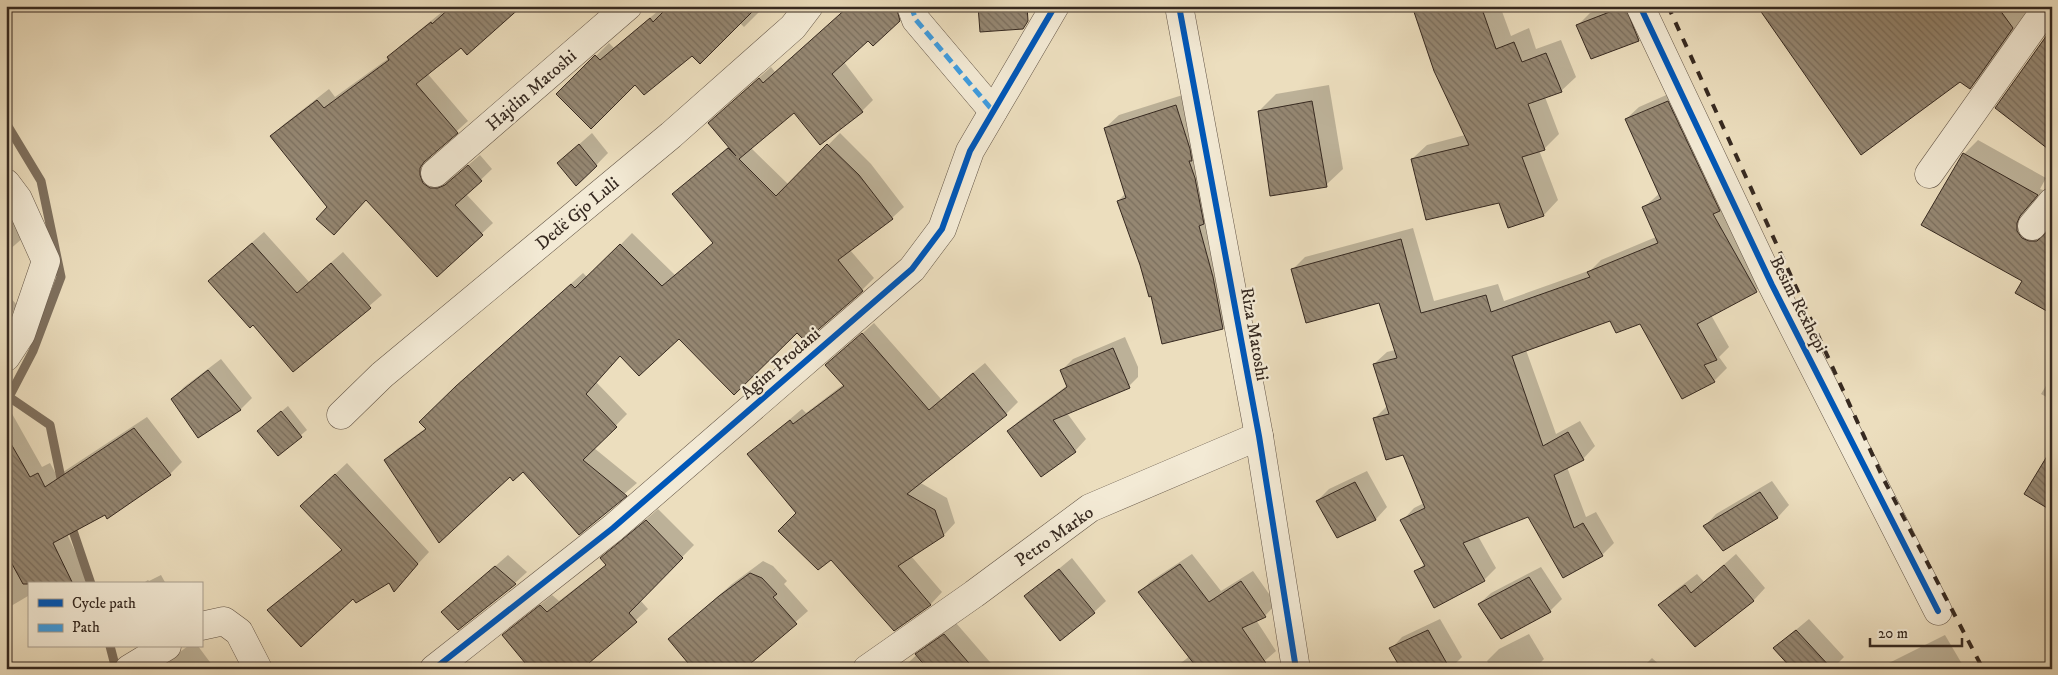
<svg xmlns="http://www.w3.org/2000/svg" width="2058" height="675" viewBox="0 0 2058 675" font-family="'IM FELL DW Pica',serif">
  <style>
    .shadow { fill: #0003 }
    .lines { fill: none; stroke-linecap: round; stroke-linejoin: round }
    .stream { stroke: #7e705e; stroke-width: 9 }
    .building { fill: url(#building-back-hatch); stroke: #362920 }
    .minor-casing { stroke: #645648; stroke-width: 29 }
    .minor { stroke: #f3ead5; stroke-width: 28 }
    .rail { stroke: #362920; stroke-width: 4; stroke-dasharray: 9 9; stroke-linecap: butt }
    .quiet { stroke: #3e9ce0; stroke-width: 5; stroke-dasharray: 10 5; stroke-linecap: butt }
    .cycleway-casing { stroke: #f3ead5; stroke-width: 9 }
    .cycleway { stroke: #0057b8; stroke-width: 6 }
    .labels { text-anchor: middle; stroke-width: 4.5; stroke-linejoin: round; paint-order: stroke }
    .street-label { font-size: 18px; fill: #362920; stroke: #f3ead5 }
  </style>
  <defs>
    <pattern id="building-back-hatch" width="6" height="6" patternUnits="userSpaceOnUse" patternTransform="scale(1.25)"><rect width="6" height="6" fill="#958772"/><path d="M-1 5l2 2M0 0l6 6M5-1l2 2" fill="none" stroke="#7a6e5d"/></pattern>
  </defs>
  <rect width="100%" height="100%" fill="#ecdebe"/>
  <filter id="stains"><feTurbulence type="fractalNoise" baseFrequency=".004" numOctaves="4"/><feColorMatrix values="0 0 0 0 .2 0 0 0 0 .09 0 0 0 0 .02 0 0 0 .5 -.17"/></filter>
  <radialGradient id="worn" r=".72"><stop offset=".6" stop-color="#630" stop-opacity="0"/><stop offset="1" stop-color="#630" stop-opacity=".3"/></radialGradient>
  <!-- shadow -->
  <g class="shadow">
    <polygon points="664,6 667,9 670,6 765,6 744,27 740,23 692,54 635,83 558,94 609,43 614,48"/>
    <polygon points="840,6 910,6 911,8 899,20 868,40 844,62 873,100 862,111 795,111 751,148 789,185 840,133 871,164 904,207 892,218 850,250 874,278 862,290 797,332 679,337 621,355 596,382 627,414 594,448 637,483 579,533 523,470 510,475 385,460 397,449 426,428 470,374 583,273 588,278 632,233 675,275 714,242 674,194 729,146 722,111 771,67 775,72 843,12 838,7"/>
    <polygon points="1413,6 1500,6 1511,36 1529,28 1536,49 1561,40 1576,77 1561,91 1545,97 1559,134 1544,149 1539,150 1558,200 1544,215 1509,227 1500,201 1412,159 1427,145 1465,135"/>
    <polygon points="1608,6 1641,6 1650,28 1638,40 1578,25 1590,13"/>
    <polygon points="1758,6 2032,6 1990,67 1970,88 1960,80"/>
    <polygon points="442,12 461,46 427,73 468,121 433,152 431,156 431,165 451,178 458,174 480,155 492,169 466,194 493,223 438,275 366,199 328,207 272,136 283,125 329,89 335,97 389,58 400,46"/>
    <polygon points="1329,85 1343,169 1326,185 1259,111 1276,94"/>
    <polygon points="1680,89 1768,278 1756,291 1711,315 1729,347 1719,357 1727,368 1714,381 1682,397 1641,322 1611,320 1526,350 1556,434 1580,421 1595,446 1583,459 1567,467 1586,517 1596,512 1614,543 1602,555 1528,515 1478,536 1496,568 1484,580 1416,572 1425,563 1402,521 1414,508 1424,503 1404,453 1375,418 1388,405 1374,364 1387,352 1395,350 1380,301 1292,270 1305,257 1413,228 1434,301 1498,284 1504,301 1591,270 1601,260 1656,237 1643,208 1660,193 1626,119 1639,107"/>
    <polygon points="1189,93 1236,315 1223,328 1152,295 1118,201 1126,193 1105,128 1119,115"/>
    <polygon points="592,133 608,153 577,185 558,163"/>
    <polygon points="1978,140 2046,178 2040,189 2043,190 2031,207 2045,228 2052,227 2052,313 2024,280 1964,154"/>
    <polygon points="6,187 32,230 8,251 6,248"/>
    <polygon points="264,232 309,282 343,252 382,295 293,371 221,270"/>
    <polygon points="6,293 18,306 6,318"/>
    <polygon points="874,323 941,399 985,363 1018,402 1006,414 919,482 947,498 955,523 944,535 911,556 942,592 931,604 894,629 749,454 802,409 806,413 844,384 827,365"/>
    <polygon points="1125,337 1138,367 1138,377 1126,389 1067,413 1086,439 1075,451 1008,431 1020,420 1068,385 1061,371 1073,359"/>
    <polygon points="221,359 252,398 240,410 173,399 184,387"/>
    <polygon points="2052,376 2052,400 2041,394"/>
    <polygon points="6,403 42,467 50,463 57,476 147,417 182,462 170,474 107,517 105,514 67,534 90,584 29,584 29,599 28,596 6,609 6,556 9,555 6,551"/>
    <polygon points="288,406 307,430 278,454 265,425"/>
    <polygon points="347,463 429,552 394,590 389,581 269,610 342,549 314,494"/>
    <polygon points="1367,471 1387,507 1376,519 1337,536 1317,501 1329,489"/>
    <polygon points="1772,481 1789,505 1778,517 1723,549 1705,526 1716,514"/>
    <polygon points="658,509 694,545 640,600 648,609 582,669 504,635 552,595 559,601 607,564 602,558"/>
    <polygon points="1192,554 1221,591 1253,571 1276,604 1265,616 1256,620 1276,651 1255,669 1173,669 1190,656 1140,592 1151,581"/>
    <polygon points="1736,554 1765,588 1754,600 1695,645 1660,605 1672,593 1697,574 1704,582"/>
    <polygon points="508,555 527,572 515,583 443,612"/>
    <polygon points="1072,558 1106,601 1094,612 1026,596"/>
    <polygon points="763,561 773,566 787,581 784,584 808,611 742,669 686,669 691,664 682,628 732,584"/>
    <polygon points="1541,567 1562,599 1550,611 1479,604 1491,593"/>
    <polygon points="2052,570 2052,584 2046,576"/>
    <polygon points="161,575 166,584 142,584 148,580 149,581"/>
    <polygon points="1440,619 1462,657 1450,669 1402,669 1391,649 1402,637"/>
    <polygon points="1809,619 1844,657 1832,669 1786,669 1790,664 1774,648"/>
    <polygon points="956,623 996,669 911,669 907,664 929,643"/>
    <polygon points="1529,634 1544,659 1534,669 1492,669 1487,661 1499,649"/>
    <polygon points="1945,635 1965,669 1883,669 1887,664"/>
    <polygon points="188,646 198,646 215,669 165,669 164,667 176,655"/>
    <polygon points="6,656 12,669 6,669"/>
    <polygon points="1652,658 1664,669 1641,669"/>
  </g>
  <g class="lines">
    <!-- stream -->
    <g class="stream">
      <polyline points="6,123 41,181 61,277 33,351 9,397 50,425 63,488"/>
      <polyline points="70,522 91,584"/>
      <polyline points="110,646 116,669"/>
    </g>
  </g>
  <!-- building -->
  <g class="building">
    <polygon points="452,6 522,6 467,55 461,48 416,84 458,133 424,162 420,168 420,175 423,183 430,188 438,188 445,185 468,165 482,181 455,205 483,235 437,277 366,200 334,235 316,219 327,207 270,136 317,100 324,108 389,60 387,57 431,22 432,24"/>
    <polygon points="669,6 758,6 700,64 692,56 644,95 635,85 591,129 556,94 595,55 600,60 650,18 653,22"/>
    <polygon points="849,6 896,6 900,21 873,46 868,41 832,74 863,112 820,145 794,113 739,159 776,196 827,144 859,175 893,219 838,260 863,291 805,341 797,333 734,395 679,339 639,376 620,356 586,394 617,427 583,460 627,496 579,535 523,472 513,481 510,477 439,543 384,460 426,429 419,422 456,386 571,284 575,288 620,244 662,286 713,243 672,194 728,148 736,156 708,123 759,78 763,83"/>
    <polygon points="978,6 1027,6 1028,21 1023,29 980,32"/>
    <polygon points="1412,6 1481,6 1496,49 1514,42 1522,62 1546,53 1562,92 1528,104 1545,150 1522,157 1544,216 1508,228 1499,203 1426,220 1411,159 1469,145 1434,71"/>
    <polygon points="1625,6 1639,41 1591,59 1576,25"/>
    <polygon points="1757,6 1997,6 2013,28 1970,89 1960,82 1861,155"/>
    <polygon points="2052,28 2052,152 1995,108"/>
    <polygon points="1312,101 1327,187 1270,196 1258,111"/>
    <polygon points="1668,101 1720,211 1713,214 1757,292 1697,324 1717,360 1704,365 1715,382 1682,399 1640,324 1616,333 1610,321 1512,356 1543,446 1568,432 1584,460 1554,475 1574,528 1583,523 1603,556 1563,578 1528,517 1463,543 1485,581 1434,608 1414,571 1425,566 1400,520 1425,508 1403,455 1386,460 1373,418 1389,414 1373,364 1397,358 1379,303 1306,323 1291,269 1401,239 1421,313 1486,295 1491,312 1590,277 1587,272 1658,243 1642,207 1661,199 1625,119"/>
    <polygon points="1176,105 1190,149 1192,161 1189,161 1195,178 1204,224 1199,226 1213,277 1223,329 1162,344 1151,296 1149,297 1140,265 1117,201 1126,198 1104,128"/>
    <polygon points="579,144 597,166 576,186 557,163"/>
    <polygon points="1963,153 2038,195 2020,216 2017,223 2017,231 2022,238 2029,241 2037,241 2052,227 2052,314 2015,293 2022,281 1921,225"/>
    <polygon points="252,243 297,293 331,263 371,308 293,372 253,325 250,328 208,281"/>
    <polygon points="862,333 929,410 973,373 1007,415 907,494 935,510 944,536 898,566 931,605 894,631 831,560 818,570 778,531 796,513 747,454 790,420 793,424 844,386 825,365"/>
    <polygon points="1113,348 1130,388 1053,420 1076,452 1041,477 1007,431 1067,387 1060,370"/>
    <polygon points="208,370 241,410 198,438 171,399"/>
    <polygon points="281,411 302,437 278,456 257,431"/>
    <polygon points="134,428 171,475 107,519 105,515 53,543 73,584 23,584 6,553 6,435 30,477 38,473 45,487"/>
    <polygon points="2052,448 2052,511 2024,494"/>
    <polygon points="335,474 418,564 394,592 389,583 356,603 353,599 301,647 267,610 342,550 300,506"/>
    <polygon points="1355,482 1376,520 1337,538 1316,501"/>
    <polygon points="1760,492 1778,518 1723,551 1703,526"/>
    <polygon points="646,520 683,558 629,613 637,622 582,669 530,669 502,635 540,605 547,612 606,565 600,558"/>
    <polygon points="1180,564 1209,602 1241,581 1266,617 1242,628 1270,669 1198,669 1138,592"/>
    <polygon points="1724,565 1754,601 1695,647 1658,605 1685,585 1691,593"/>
    <polygon points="495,566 516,584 458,630 441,612"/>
    <polygon points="1059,569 1095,613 1060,641 1024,596"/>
    <polygon points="750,573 762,578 777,594 773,597 797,624 744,669 693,669 668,639 719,596"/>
    <polygon points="1529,577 1551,612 1501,639 1478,604"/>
    <polygon points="1428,630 1450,669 1401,669 1389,648"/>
    <polygon points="1796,630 1832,669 1792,669 1773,648"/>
    <polygon points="944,634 974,669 928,669 915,654"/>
  </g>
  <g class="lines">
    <defs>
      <g id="minor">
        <polyline points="911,6 916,20 993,111"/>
        <polyline points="1179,6 1259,436 1296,669"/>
        <polyline points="1640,6 1772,285 1938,611"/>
        <polyline points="435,173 628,6"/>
        <polyline points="1929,174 2048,6"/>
        <polyline points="6,183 18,199 46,261 21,334 6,357"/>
        <polyline points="2032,226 2052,202"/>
        <polyline points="341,415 382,375 671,135 793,27 809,6"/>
        <polyline points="201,626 224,621 239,632 258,669"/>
        <polyline points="129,669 167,646"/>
        <polyline points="434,669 613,528 912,269 942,229 970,151 1055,6"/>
        <polyline points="867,669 974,594 1090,508 1259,436"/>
      </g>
    </defs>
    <!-- minor casing -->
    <use href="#minor" class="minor-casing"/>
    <!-- minor -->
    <use href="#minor" class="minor"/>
    <!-- rail -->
    <polyline class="rail" points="1668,6 1883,478 1983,669"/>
    <!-- quiet -->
    <polyline class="quiet" points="911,6 916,20 993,111"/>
    <defs>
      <g id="cycleway">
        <polyline points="1179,6 1259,436 1296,669"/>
        <polyline points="1640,6 1772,285 1938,611"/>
        <polyline points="434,669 613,528 912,269 942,229 970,151 1055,6"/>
      </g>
    </defs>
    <!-- cycleway casing -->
    <use href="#cycleway" class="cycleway-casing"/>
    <!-- cycleway -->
    <use href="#cycleway" class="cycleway"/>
  </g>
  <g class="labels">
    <!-- street labels -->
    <g class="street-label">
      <text transform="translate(531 90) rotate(-41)" y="6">Hajdin Matoshi</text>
      <text transform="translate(577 213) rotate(-40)" y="6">Dedë Gjo Luli</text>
      <text transform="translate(1799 304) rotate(63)" y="6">Besim Rexhepi</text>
      <text transform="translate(1255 334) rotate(80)" y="6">Riza Matoshi</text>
      <text transform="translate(780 363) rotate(-41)" y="6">Agim Prodani</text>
      <text transform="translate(1054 536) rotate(-35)" y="6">Petro Marko</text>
    </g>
  </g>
  <!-- margin -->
  <rect width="2058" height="675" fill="none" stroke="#ecdebe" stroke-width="25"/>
  <rect x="8" y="8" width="2043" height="660" fill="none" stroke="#362920" stroke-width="2.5"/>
  <rect x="12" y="12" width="2033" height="650" fill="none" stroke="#362920"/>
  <!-- legend -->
  <rect x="28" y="582" width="175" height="65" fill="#f3ead5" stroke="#a79d8d"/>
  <rect x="38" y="599" width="25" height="8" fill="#0057b8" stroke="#a79d8d"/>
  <text x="72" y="608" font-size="15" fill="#362920">Cycle path</text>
  <rect x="38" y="624" width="25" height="8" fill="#3e9ce0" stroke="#a79d8d"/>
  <text x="72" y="632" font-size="15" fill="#362920">Path</text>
  <!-- scale -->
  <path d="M1870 638v8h92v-8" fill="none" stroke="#362920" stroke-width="2.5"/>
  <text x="1878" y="638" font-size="15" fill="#362920" stroke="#f3ead5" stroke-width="4" paint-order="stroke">20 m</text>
  <rect width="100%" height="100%" filter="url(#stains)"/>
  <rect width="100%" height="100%" fill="url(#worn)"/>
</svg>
